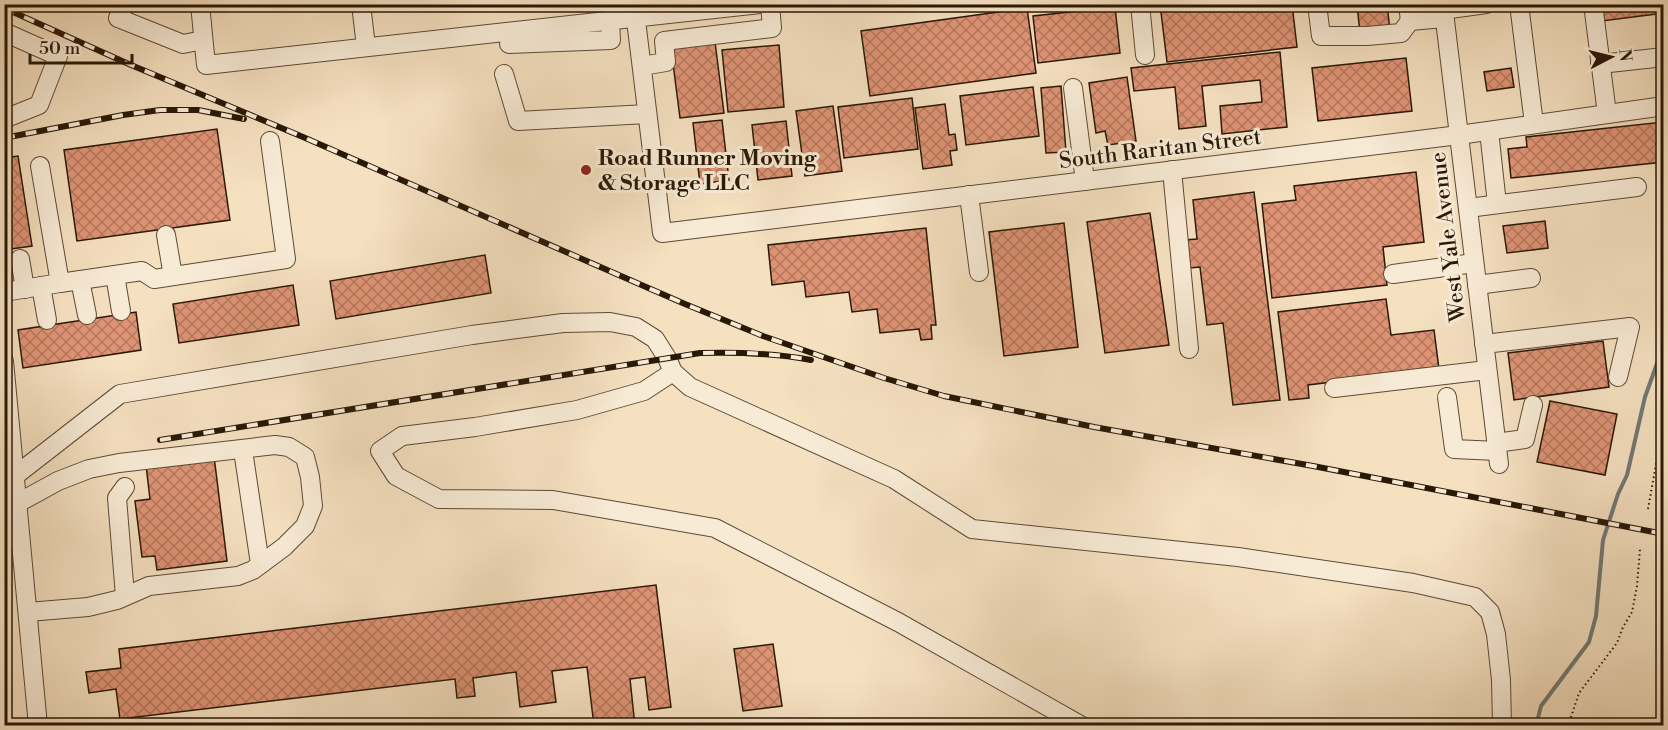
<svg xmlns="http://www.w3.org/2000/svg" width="1668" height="730" viewBox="0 0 1668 730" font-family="'Libre Bodoni',serif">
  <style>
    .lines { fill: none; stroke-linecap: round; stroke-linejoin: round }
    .stream { stroke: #727974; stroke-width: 4 }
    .building { fill: url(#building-cross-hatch); stroke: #291806; stroke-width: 1.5 }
    .minor-casing { stroke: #5c4a34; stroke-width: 20 }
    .path { stroke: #291806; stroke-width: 2; stroke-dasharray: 1.5 3; stroke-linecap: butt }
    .minor { stroke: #f8ebd6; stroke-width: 18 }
    .rail-casing { stroke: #291806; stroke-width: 6 }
    .rail { stroke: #f8ebd6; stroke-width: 4; stroke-dasharray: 11; stroke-linecap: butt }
    .poi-dot { fill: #8f2418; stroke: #f8ebd6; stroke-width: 2 }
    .labels { text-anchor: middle; stroke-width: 6; stroke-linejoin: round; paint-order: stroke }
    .street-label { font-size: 22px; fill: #291806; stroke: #f8ebd6 }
    .poi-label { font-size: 22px; font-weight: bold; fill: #291806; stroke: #f8ebd6; text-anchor: start }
  </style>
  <defs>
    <pattern id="building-cross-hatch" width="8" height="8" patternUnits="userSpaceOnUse" patternTransform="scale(1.5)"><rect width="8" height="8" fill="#df9475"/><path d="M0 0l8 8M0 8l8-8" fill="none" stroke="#b5785e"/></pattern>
  </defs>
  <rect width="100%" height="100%" fill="#f5e0c0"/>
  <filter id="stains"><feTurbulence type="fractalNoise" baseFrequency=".00333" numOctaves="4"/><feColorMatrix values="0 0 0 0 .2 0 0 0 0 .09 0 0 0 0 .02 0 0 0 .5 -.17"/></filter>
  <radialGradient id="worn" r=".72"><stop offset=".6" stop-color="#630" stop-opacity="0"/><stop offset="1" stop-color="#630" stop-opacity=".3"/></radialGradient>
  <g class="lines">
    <!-- stream -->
    <polyline class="stream" points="1536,726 1541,706 1589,642 1596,616 1603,540 1618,494 1627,475 1645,397 1664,344"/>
  </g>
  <!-- building -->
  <g class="building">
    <polygon points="1160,4 1292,4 1297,47 1167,62"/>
    <polygon points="1357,4 1387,4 1390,31 1360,34"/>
    <polygon points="1600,4 1664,4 1664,13 1602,21"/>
    <polygon points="1115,7 1120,53 1038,63 1033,16"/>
    <polygon points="1027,8 1036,73 870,96 861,31"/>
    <polygon points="715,42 724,113 680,118 671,48"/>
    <polygon points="779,45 784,107 728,112 722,50"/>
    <polygon points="1280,52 1287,127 1222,134 1220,106 1262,102 1260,80 1202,86 1206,126 1179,129 1175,87 1134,91 1131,68"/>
    <polygon points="1406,58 1412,111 1318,121 1312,68"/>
    <polygon points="1511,68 1514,87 1487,91 1484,72"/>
    <polygon points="1127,77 1136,141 1108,145 1105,131 1096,133 1089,83"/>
    <polygon points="1061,86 1066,152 1046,153 1041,88"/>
    <polygon points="1033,87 1039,136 966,145 960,96"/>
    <polygon points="912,98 918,149 844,158 838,107"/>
    <polygon points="945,104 949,135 955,134 957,150 950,151 952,165 923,169 915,108"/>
    <polygon points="833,106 842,171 805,176 796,111"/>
    <polygon points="722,120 729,180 700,184 693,123"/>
    <polygon points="786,121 792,176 758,180 752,125"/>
    <polygon points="1663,122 1664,162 1511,178 1508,149 1527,147 1526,137"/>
    <polygon points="217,129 230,220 77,241 64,150"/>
    <polygon points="18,156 32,246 4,250 4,158"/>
    <polygon points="1416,172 1424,242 1383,247 1387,285 1272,298 1262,204 1296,200 1294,186"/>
    <polygon points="1254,192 1280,400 1233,405 1223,323 1207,325 1200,267 1189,268 1185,240 1197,239 1193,200"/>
    <polygon points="1150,213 1169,345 1105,353 1087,222"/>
    <polygon points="1545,221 1548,248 1507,253 1503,226"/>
    <polygon points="1064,223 1078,347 1004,356 989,232"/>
    <polygon points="926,228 936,325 931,325 932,339 921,340 919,329 880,333 877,309 852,312 849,292 806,297 804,281 772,285 768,245"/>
    <polygon points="485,255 491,293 336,319 330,281"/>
    <polygon points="293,285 299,325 179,343 173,304"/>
    <polygon points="1386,299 1391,335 1434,330 1439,369 1308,385 1309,398 1289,400 1278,312"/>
    <polygon points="136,312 141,350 23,368 18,330"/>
    <polygon points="1603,341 1609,387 1514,400 1508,353"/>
    <polygon points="1550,401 1617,414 1605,475 1537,462"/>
    <polygon points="214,456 227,561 157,570 155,556 142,557 135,501 150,499 146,465"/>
    <polygon points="656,585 671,707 649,710 645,677 630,679 635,726 594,726 587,667 552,671 556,702 520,707 516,672 473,678 475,696 457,698 455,679 120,719 116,689 89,693 86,672 121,668 119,649"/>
    <polygon points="773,644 782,706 743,711 734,649"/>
  </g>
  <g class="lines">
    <defs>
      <g id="minor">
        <polyline points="125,4 118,18 183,44 203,40"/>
        <polyline points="200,4 206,65 760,4"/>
        <polyline points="361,4 366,47"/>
        <polyline points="634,4 662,233 1459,135 1664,106"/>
        <polyline points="1140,4 1145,55"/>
        <polyline points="1317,4 1321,36 1367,36 1401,33 1410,21"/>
        <polyline points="1408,4 1410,21 1444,18"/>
        <polyline points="1443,4 1499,464"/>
        <polyline points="1519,4 1534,124"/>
        <polyline points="1593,4 1607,114"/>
        <polyline points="1443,10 1486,4"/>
        <polyline points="4,32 58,56 39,105 4,119"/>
        <polyline points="509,44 611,40 610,21"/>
        <polyline points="1600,64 1664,57"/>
        <polyline points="642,66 666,62 664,41 772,28 770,4"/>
        <polyline points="504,74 518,121 647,114"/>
        <polyline points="1073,88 1085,181"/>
        <polyline points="1489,131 1497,204"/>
        <polyline points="40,166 60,283 142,271 154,279 286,259 270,141"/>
        <polyline points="1172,170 1189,349"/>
        <polyline points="969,195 979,272"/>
        <polyline points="1468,208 1637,187"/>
        <polyline points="166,235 173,276"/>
        <polyline points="20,259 25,289"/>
        <polyline points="1393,274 1474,263"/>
        <polyline points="115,275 121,311"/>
        <polyline points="80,280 87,315"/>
        <polyline points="1477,285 1531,278"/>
        <polyline points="41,286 47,320"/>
        <polyline points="4,292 60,283"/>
        <polyline points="1484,344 1630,327 1618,377"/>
        <polyline points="4,361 38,726"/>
        <polyline points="673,372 644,391 577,410 475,427 402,436 380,451 396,476 439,499 553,500 715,528 898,622 1082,726"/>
        <polyline points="1334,388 1487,370"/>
        <polyline points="1447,397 1454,449 1497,451"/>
        <polyline points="1496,443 1525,439 1533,405"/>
        <polyline points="244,457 260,564"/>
        <polyline points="16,475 120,394 472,335 563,323 610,322 636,327 655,339 667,358 673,372 690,387 894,479 972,529 1238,557 1413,583 1475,597 1490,612 1496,634 1501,680 1502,726"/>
        <polyline points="18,503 58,481 89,469 119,463 275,445 289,447 305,457 310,477 313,506 305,526 284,547 253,570 238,576 149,586 117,600 88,607 28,612"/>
        <polyline points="125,596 117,498 125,487"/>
      </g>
    </defs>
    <!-- minor casing -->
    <use href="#minor" class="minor-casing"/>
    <!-- path -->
    <g class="path">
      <polyline points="1648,509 1664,420"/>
      <polyline points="1568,726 1579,693 1617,643 1623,627 1632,612 1637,586 1640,549"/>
    </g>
    <!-- minor -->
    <use href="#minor" class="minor"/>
    <defs>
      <g id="rail">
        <polyline points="4,8 131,65 303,137 685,304 763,336 884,378 944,396 1094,427 1313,466 1664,534"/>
        <polyline points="4,138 123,115 160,110 198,110 244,119"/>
        <path d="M160,440L700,353C738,352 774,353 811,360"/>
      </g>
    </defs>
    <!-- rail casing -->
    <use href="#rail" class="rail-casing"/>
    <!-- rail -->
    <use href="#rail" class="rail"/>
  </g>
  <!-- markers -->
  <circle class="poi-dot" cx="586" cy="170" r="6"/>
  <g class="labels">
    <!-- street labels -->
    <g class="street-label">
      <text transform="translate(1160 148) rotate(-7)" y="8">South Raritan Street</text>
      <text transform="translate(1447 237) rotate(-97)" y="8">West Yale Avenue</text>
    </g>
    <!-- poi labels -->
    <g class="poi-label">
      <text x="598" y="165">Road Runner Moving<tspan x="598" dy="25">&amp; Storage LLC</tspan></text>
    </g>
  </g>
  <!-- margin -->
  <rect width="1668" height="730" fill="none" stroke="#f5e0c0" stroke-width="24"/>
  <rect x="6" y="6" width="1656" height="718" fill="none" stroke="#291806" stroke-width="3"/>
  <rect x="12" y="12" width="1644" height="706" fill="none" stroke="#291806" stroke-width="1.5"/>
  <!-- north arrow -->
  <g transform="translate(1611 57) rotate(83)" stroke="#f8ebd6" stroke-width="4.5" paint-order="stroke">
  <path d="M0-4.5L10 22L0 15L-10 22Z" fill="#291806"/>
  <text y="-9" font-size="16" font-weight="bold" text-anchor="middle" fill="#291806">N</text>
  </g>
  <!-- scale -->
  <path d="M30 54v9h102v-9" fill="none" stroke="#291806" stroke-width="3"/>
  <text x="39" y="54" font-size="18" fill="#291806" stroke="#f8ebd6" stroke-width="4.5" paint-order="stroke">50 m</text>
  <rect width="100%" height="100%" filter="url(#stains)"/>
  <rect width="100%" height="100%" fill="url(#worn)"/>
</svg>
